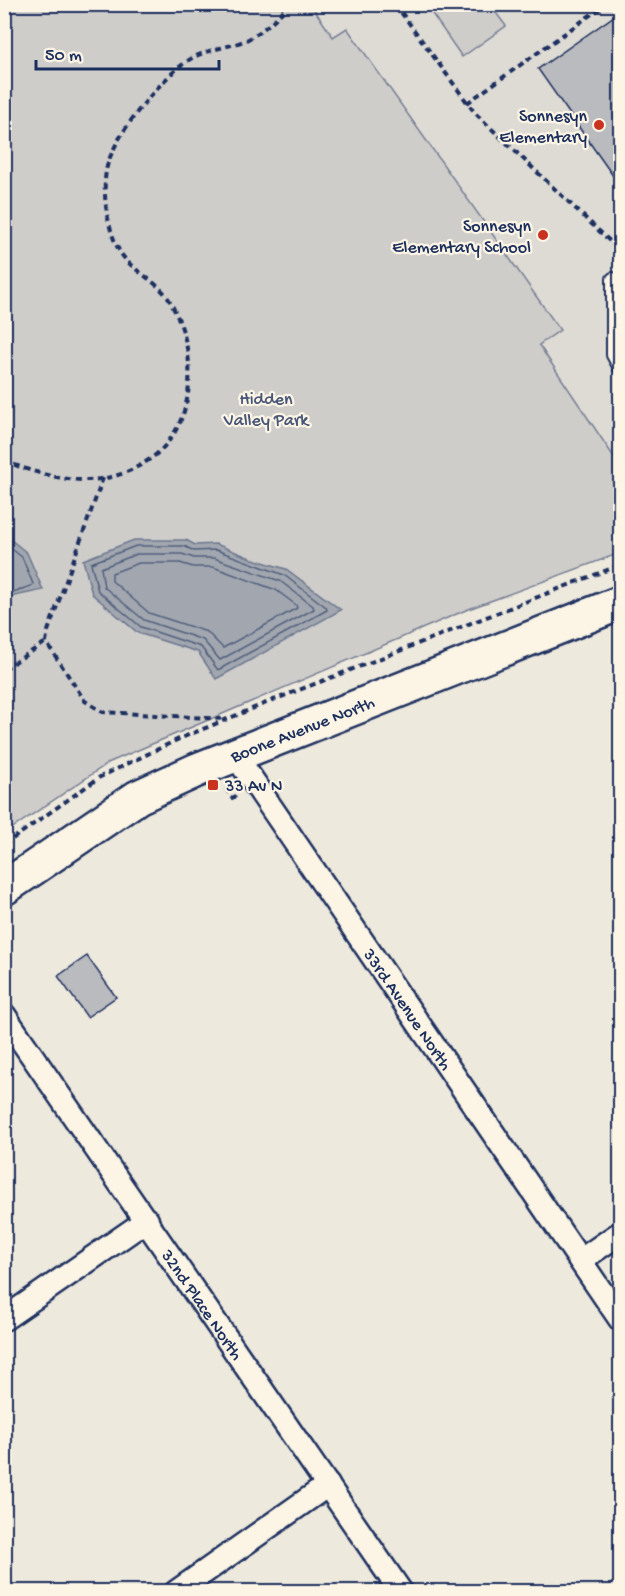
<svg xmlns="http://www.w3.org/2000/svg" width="625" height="1596" viewBox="0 0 625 1596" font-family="'Gochi Hand',sans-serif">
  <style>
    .built { fill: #dedbd4 }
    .green { fill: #cfcdca; stroke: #757e94; stroke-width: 1.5 }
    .water { fill: #a2a7af; stroke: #6c778f; stroke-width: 1.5 }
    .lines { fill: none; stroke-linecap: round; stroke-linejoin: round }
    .shore { stroke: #515f7e; stroke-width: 1.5 }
    .building { fill: #babbbe; stroke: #1b2f5e; stroke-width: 1.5 }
    .lane-casing { stroke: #1b2f5e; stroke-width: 16 }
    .street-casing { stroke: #1b2f5e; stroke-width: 27 }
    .secondary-casing { stroke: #1b2f5e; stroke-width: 38 }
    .path { stroke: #1b2f5e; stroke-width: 4; stroke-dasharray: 6 4.5; stroke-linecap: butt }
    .lane { stroke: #fcf5e5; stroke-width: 12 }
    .street { stroke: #fcf5e5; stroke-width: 22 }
    .secondary { stroke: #fcf5e5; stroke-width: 33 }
    .poi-dot { fill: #c8321e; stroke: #fcf5e5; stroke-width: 2 }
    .labels { text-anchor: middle; stroke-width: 4.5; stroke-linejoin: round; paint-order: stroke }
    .poi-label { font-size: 18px; fill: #1b2f5e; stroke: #fcf5e5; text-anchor: end }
    .park-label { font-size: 18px; fill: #485679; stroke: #fcf5e5 }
    .street-label { font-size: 18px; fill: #1b2f5e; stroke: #fcf5e5 }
  </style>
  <rect width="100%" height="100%" fill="#eee9dd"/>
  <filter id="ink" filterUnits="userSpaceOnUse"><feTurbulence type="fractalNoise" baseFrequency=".0167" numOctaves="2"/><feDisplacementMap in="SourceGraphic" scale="12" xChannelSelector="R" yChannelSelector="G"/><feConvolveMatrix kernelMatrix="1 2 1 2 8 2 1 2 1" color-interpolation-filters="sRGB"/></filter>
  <g filter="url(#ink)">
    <!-- built -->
    <polygon class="built" points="311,5 620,5 620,466"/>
    <!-- green -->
    <g class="green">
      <polygon points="5,5 311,5 333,37 347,28 560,330 539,345 620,466 620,553 466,610 110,762 5,833"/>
      <polygon points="426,5 490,5 506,26 462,57"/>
    </g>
    <!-- water -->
    <g class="water">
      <polygon points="5,535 27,553 43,590 10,597 5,602"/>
      <polygon points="134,540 186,540 195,545 216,544 253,559 286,569 341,610 216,679 198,652 138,633 92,594 83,560"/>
    </g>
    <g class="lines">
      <!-- shore -->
      <g class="shore">
        <polyline points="4,543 22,557 33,584 31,586 4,595"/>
        <polygon points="136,546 184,546 194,551 216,550 284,575 326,607 327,610 218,670 201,647 141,627 98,591 91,563"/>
        <polygon points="137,554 182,554 194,558 214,558 280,581 313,606 314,609 220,660 203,640 144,620 104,587 101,568"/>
        <polygon points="139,563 180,563 193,567 213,567 276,590 296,605 297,608 223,648 207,632 149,613 112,581 112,573"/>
      </g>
    </g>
    <!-- building -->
    <g class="building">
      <polygon points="620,12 620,181 618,183 538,69"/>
      <polygon points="87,956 116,997 87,1017 58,976"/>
    </g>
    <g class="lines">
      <defs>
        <polyline id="lane" points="613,279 613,355 620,368"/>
        <g id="street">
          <path id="s1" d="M236,756L620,1319"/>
          <path id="s2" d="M4,1015L401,1592"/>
          <polyline points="581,1260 620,1233"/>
          <polyline points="4,1319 147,1220"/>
          <polyline points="176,1592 328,1485"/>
        </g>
        <g id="secondary">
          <path id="s3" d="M4,888L138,797L197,770L620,603"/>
        </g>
      </defs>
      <!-- lane casing -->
      <use href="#lane" class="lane-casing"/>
      <!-- street casing -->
      <use href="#street" class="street-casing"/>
      <!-- secondary casing -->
      <use href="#secondary" class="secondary-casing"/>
      <!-- path -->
      <g class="path">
        <polyline points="395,4 475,113 618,249"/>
        <polyline points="467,103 606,4"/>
        <polyline points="615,262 620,227"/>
        <path d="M4,461C54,480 100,492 147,461C194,431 198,365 178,318C175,312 172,304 168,298C156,280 134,272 122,255C108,235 102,195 106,171C111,138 166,70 196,56C211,49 228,47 244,41C262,33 276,18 290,4"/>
        <polyline points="103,478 48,631 46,642 85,701 103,712 226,719"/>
        <polyline points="4,669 46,642"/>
        <polyline points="226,788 232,798 236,796"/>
        <polyline points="4,845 100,777 181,738 276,699 620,565"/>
      </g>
      <!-- lane -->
      <use href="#lane" class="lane"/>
      <!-- street -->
      <use href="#street" class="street"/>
      <!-- secondary -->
      <use href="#secondary" class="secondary"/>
    </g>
  </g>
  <!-- markers -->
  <g class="poi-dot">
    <circle cx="599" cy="125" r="6"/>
    <circle cx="543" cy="235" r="6"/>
    <rect x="207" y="779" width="12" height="12" rx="3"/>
  </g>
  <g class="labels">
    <!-- poi labels -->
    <g class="poi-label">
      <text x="587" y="121">Sonnesyn<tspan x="587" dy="21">Elementary</tspan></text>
      <text x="531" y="231">Sonnesyn<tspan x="531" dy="21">Elementary School</tspan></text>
      <text x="225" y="791" text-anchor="start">33 Av N</text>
    </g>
    <!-- park labels -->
    <g class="park-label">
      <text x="266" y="404">Hidden<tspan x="266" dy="21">Valley Park</tspan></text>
    </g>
    <!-- street labels -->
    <g class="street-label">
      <text dy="6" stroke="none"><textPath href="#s3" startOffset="340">Boone Avenue North</textPath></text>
      <text dy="6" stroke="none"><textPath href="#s1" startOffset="306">33rd Avenue North</textPath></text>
      <text dy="6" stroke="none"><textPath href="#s2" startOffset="351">32nd Place North</textPath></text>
    </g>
  </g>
  <!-- margin -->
  <rect width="625" height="1596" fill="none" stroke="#fcf5e5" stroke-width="24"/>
  <rect x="12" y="12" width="601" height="1572" fill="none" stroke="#1b2f5e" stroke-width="2" filter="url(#ink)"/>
  <!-- scale -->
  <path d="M36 60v9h183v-9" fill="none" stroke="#1b2f5e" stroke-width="3"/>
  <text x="45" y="60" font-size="18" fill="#1b2f5e" stroke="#fcf5e5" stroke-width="4.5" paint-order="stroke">50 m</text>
</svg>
